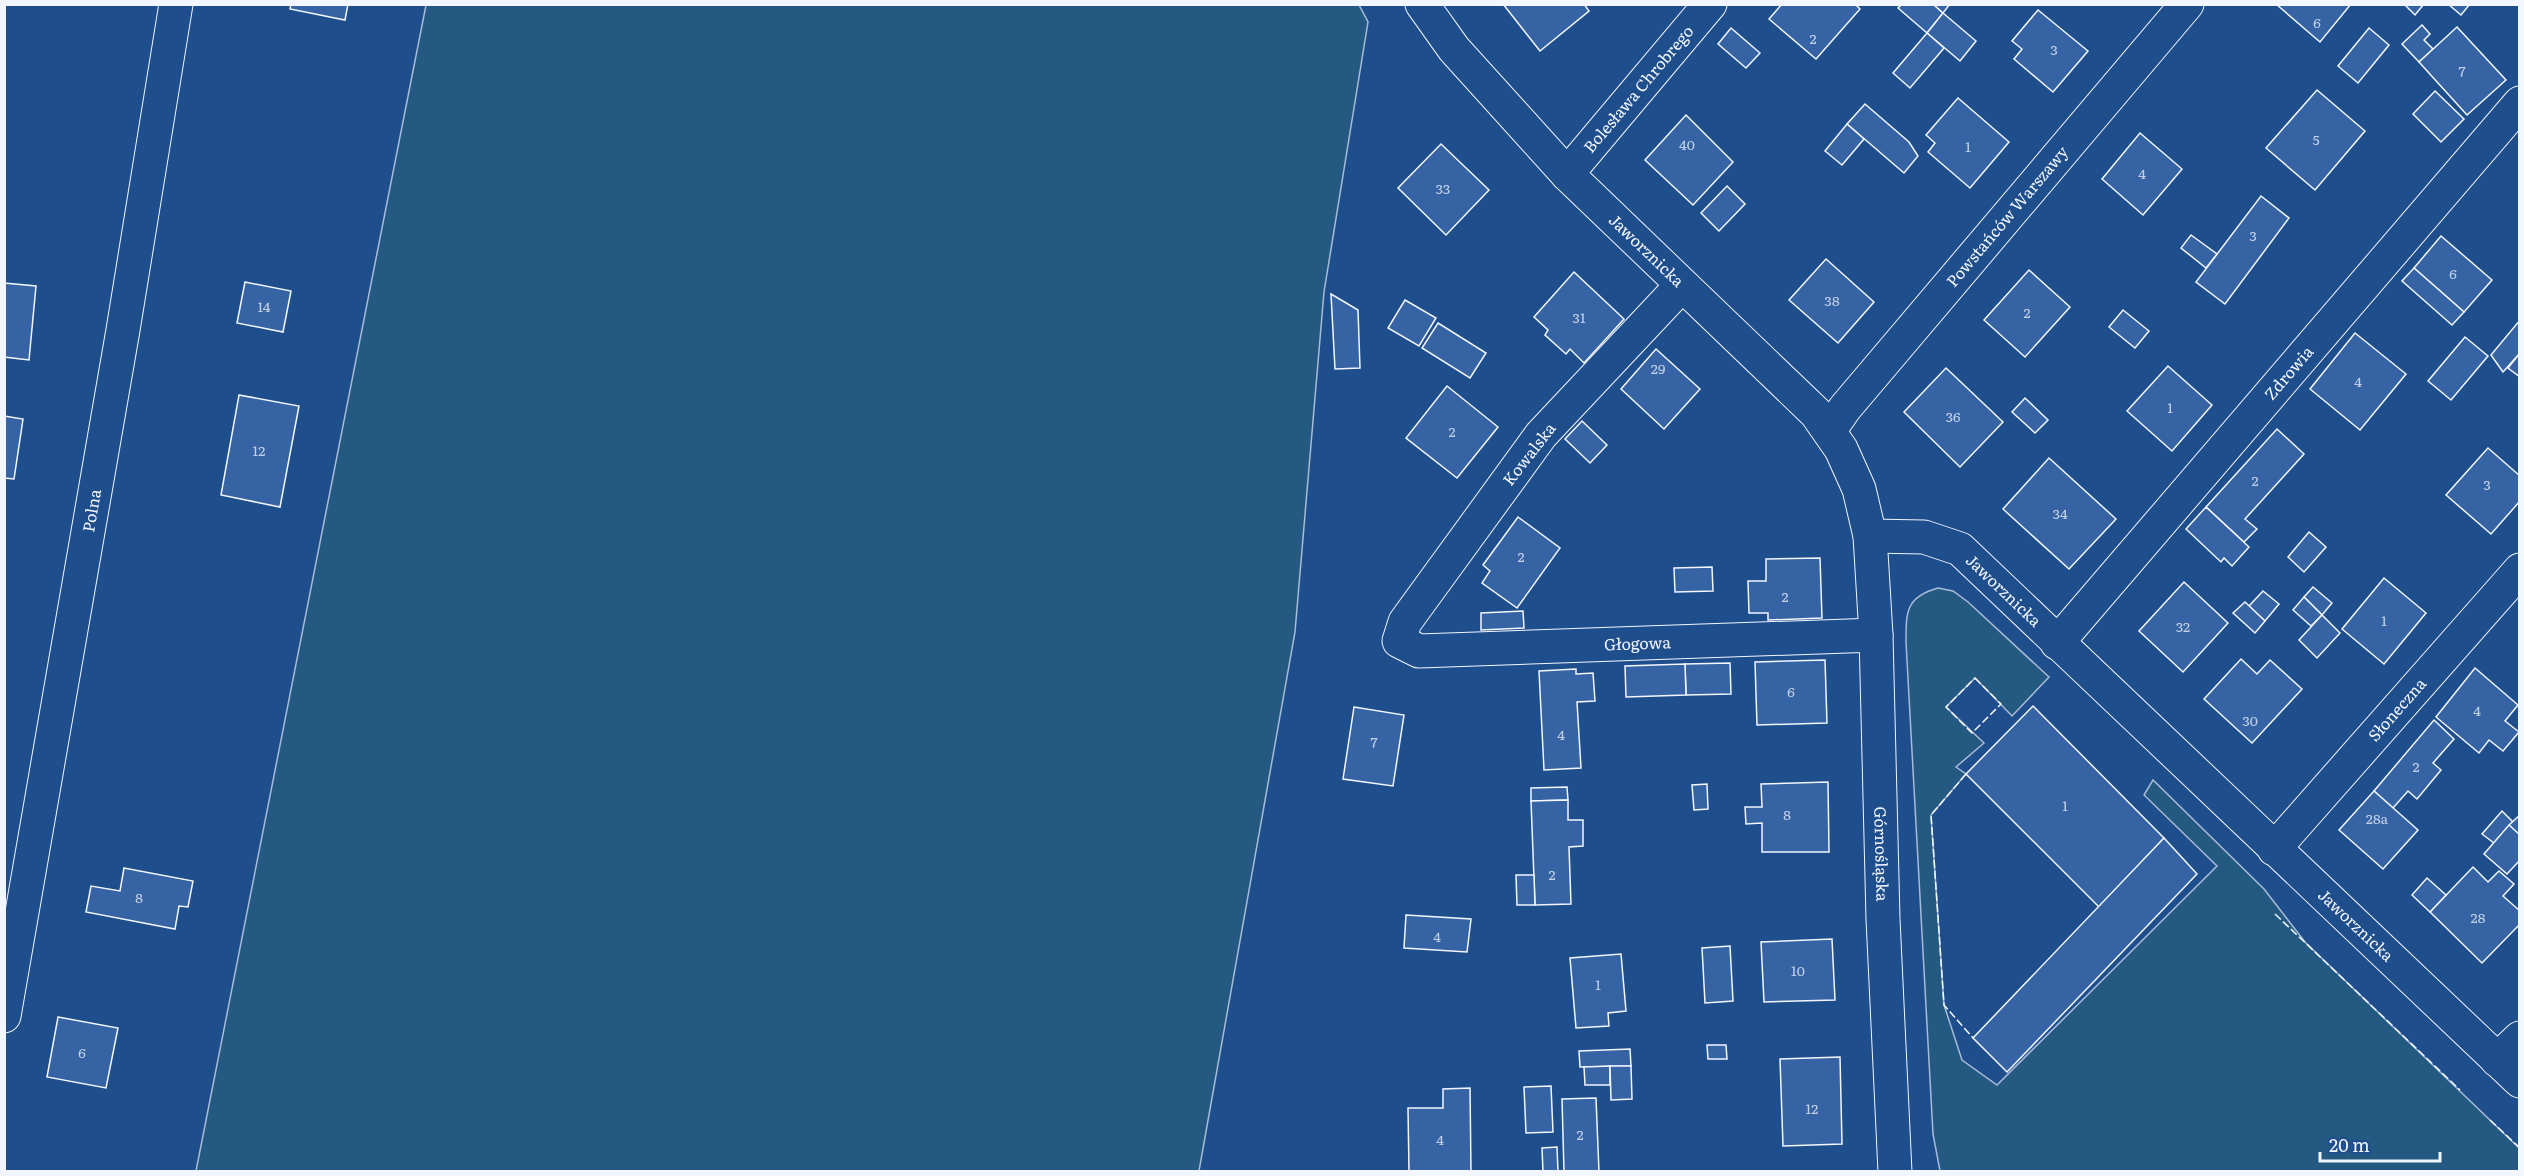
<svg xmlns="http://www.w3.org/2000/svg" width="2524" height="1176" viewBox="0 0 2524 1176" font-family="Literata,serif">
  <style>
    .green { fill: #245a82; stroke: #a8bbd7; stroke-width: 1.5 }
    .building { fill: #3563a3; stroke: #f2f6ff; stroke-width: 1.5 }
    .lines { fill: none; stroke-linecap: round; stroke-linejoin: round }
    .minor-casing { stroke: #f2f6ff; stroke-width: 35 }
    .tertiary-casing { stroke: #f2f6ff; stroke-width: 35 }
    .minor { stroke: #1f4e8c; stroke-width: 33 }
    .tertiary { stroke: #1f4e8c; stroke-width: 33 }
    .fence { stroke: #f2f6ff; stroke-width: 1.5; stroke-dasharray: 8 3; stroke-linecap: butt }
    .labels { text-anchor: middle; stroke-width: 4.5; stroke-linejoin: round; paint-order: stroke }
    .number-label { font-size: 14px; fill: #c3d1e8 }
    .street-label { font-size: 16px; fill: #f2f6ff; stroke: #1f4e8c }
  </style>
  <rect width="100%" height="100%" fill="#1f4e8c"/>
  <!-- green -->
  <g class="green">
    <polygon points="426,5 1359,5 1368,22 1324,292 1295,632 1199,1171 196,1171"/>
    <path d="M1938,588L1953,591L1968,602L2049,677L2012,716L1975,678L1946,707L1984,743L1956,767L1966,774L1931,815L1944,1005L1962,1060L1997,1085L2217,866L2144,795L2153,780L2264,889L2305,942L2519,1148V1171H1940L1933,1134L1906,642C1906,611 1906,597 1938,588Z"/>
  </g>
  <!-- building -->
  <g class="building">
    <polygon points="291,4 348,4 345,20 290,9"/>
    <polygon points="1503,4 1584,4 1589,11 1540,51"/>
    <polygon points="1782,4 1855,4 1860,9 1816,59 1769,19"/>
    <polygon points="1902,4 1933,4 1943,13 1927,33 1898,8"/>
    <polygon points="1933,4 1950,4 1943,13"/>
    <polygon points="2276,4 2351,4 2320,42"/>
    <polygon points="2404,4 2424,4 2415,15"/>
    <polygon points="2448,4 2470,4 2461,15"/>
    <polygon points="2038,10 2088,51 2053,92 2014,59 2022,49 2012,41"/>
    <polygon points="1943,13 1976,41 1960,61 1927,33"/>
    <polygon points="2422,25 2430,34 2424,40 2433,49 2419,62 2402,44"/>
    <polygon points="2457,27 2506,80 2467,115 2419,62"/>
    <polygon points="1731,28 1760,53 1746,68 1718,44"/>
    <polygon points="2369,28 2389,45 2358,83 2338,66"/>
    <polygon points="1927,33 1944,48 1910,88 1893,73"/>
    <polygon points="2317,90 2365,131 2315,190 2266,148"/>
    <polygon points="2435,91 2464,119 2441,142 2413,114"/>
    <polygon points="1958,98 2009,142 1970,188 1928,152 1935,143 1926,135"/>
    <polygon points="1865,104 1909,142 1918,156 1904,173 1847,124"/>
    <polygon points="1686,115 1733,162 1693,205 1645,160"/>
    <polygon points="1847,124 1864,139 1842,165 1825,151"/>
    <polygon points="2140,133 2182,169 2143,215 2102,179"/>
    <polygon points="1441,144 1489,190 1446,235 1398,188"/>
    <polygon points="1727,186 1745,204 1719,231 1701,213"/>
    <polygon points="2261,196 2289,218 2225,304 2196,282"/>
    <polygon points="2191,235 2217,254 2206,268 2181,248"/>
    <polygon points="2441,236 2492,280 2464,312 2414,268"/>
    <polygon points="1826,259 1874,302 1838,343 1789,300"/>
    <polygon points="2414,268 2464,312 2452,325 2402,281"/>
    <polygon points="2029,270 2070,307 2025,357 1984,320"/>
    <polygon points="1574,272 1624,319 1584,363 1570,349 1566,354 1545,335 1548,330 1534,317"/>
    <polygon points="245,282 291,291 283,332 237,323"/>
    <polygon points="4,283 36,286 29,360 4,357"/>
    <polygon points="1331,294 1358,310 1360,368 1335,369"/>
    <polygon points="1405,300 1436,318 1419,346 1388,328"/>
    <polygon points="2123,310 2149,331 2135,348 2109,327"/>
    <polygon points="2520,320 2520,353 2503,372 2491,355"/>
    <polygon points="1438,323 1486,353 1470,378 1422,348"/>
    <polygon points="2355,333 2406,374 2360,430 2310,389"/>
    <polygon points="2465,337 2488,356 2451,400 2428,381"/>
    <polygon points="1656,349 1700,389 1664,429 1621,389"/>
    <polygon points="2520,353 2520,377 2508,368"/>
    <polygon points="2168,366 2212,405 2172,451 2127,411"/>
    <polygon points="1946,368 2003,422 1960,467 1904,412"/>
    <polygon points="1447,386 1498,427 1457,478 1406,438"/>
    <polygon points="239,395 299,406 280,507 221,495"/>
    <polygon points="2025,398 2048,420 2035,433 2012,412"/>
    <polygon points="4,416 23,419 14,479 4,478"/>
    <polygon points="1582,421 1607,445 1590,463 1565,439"/>
    <polygon points="2277,429 2304,454 2245,519 2257,529 2244,542 2206,507"/>
    <polygon points="2488,448 2520,476 2520,501 2491,534 2446,495"/>
    <polygon points="2049,458 2116,519 2069,569 2003,509"/>
    <polygon points="2206,507 2249,547 2232,566 2224,558 2221,562 2186,529"/>
    <polygon points="1518,517 1560,548 1517,608 1482,583 1490,571 1483,565"/>
    <polygon points="2309,532 2326,547 2304,572 2288,557"/>
    <polygon points="1820,558 1822,618 1768,620 1768,613 1749,613 1748,581 1766,581 1766,559"/>
    <polygon points="1712,567 1713,591 1675,592 1674,568"/>
    <polygon points="2384,578 2426,613 2384,664 2342,629"/>
    <polygon points="2184,582 2228,623 2183,672 2139,631"/>
    <polygon points="2313,587 2332,603 2322,615 2304,597"/>
    <polygon points="2263,591 2279,604 2265,621 2249,606"/>
    <polygon points="2304,597 2322,615 2311,626 2293,610"/>
    <polygon points="2245,602 2265,621 2255,633 2233,613"/>
    <polygon points="1523,611 1524,628 1481,630 1481,613"/>
    <polygon points="2322,615 2340,633 2317,658 2299,640"/>
    <polygon points="2241,659 2257,674 2270,660 2302,689 2252,743 2204,699"/>
    <polygon points="1825,660 1827,723 1757,725 1755,662"/>
    <polygon points="1730,663 1731,694 1686,695 1685,664"/>
    <polygon points="1685,664 1686,695 1626,697 1625,666"/>
    <polygon points="2475,668 2518,705 2505,721 2519,732 2503,751 2489,740 2479,753 2436,717"/>
    <polygon points="1576,669 1576,674 1593,673 1595,701 1577,702 1581,768 1544,770 1539,671"/>
    <polygon points="2033,706 2164,838 2099,907 1966,774"/>
    <polygon points="1354,707 1404,715 1393,786 1343,779"/>
    <polygon points="2434,720 2454,739 2433,763 2441,770 2417,799 2408,791 2393,808 2374,791"/>
    <polygon points="1828,782 1829,852 1762,852 1762,823 1746,824 1745,807 1762,807 1761,784"/>
    <polygon points="1707,784 1708,809 1694,810 1692,785"/>
    <polygon points="1567,787 1568,800 1531,801 1531,788"/>
    <polygon points="2374,791 2418,830 2383,869 2339,830"/>
    <polygon points="1568,800 1568,820 1583,820 1583,846 1569,847 1571,904 1535,905 1531,801"/>
    <polygon points="2502,811 2513,822 2494,843 2482,834"/>
    <polygon points="2520,815 2520,835 2519,835 2509,825"/>
    <polygon points="2509,825 2520,835 2520,860 2507,874 2484,854"/>
    <polygon points="2164,838 2197,874 2007,1072 1973,1038"/>
    <polygon points="2473,867 2488,882 2499,871 2514,884 2503,896 2520,911 2520,924 2482,963 2430,912"/>
    <polygon points="124,868 193,881 188,907 179,906 175,929 86,912 91,886 120,891"/>
    <polygon points="1516,875 1534,875 1535,905 1517,905"/>
    <polygon points="2427,878 2446,895 2430,912 2412,895"/>
    <polygon points="1406,915 1471,919 1467,952 1404,948"/>
    <polygon points="1832,939 1835,1000 1764,1002 1761,942"/>
    <polygon points="1730,946 1733,1001 1705,1003 1702,948"/>
    <polygon points="1621,954 1626,1011 1608,1013 1609,1026 1576,1028 1570,958"/>
    <polygon points="58,1017 118,1028 106,1088 47,1077"/>
    <polygon points="1707,1045 1726,1045 1727,1059 1708,1059"/>
    <polygon points="1630,1049 1631,1066 1580,1067 1579,1051"/>
    <polygon points="1840,1057 1842,1144 1783,1146 1780,1059"/>
    <polygon points="1610,1066 1610,1085 1585,1085 1584,1067"/>
    <polygon points="1610,1066 1631,1066 1632,1099 1611,1100"/>
    <polygon points="1551,1086 1553,1132 1526,1133 1524,1087"/>
    <polygon points="1470,1088 1471,1172 1409,1172 1408,1108 1443,1108 1443,1089"/>
    <polygon points="1596,1098 1599,1172 1564,1172 1562,1099"/>
    <polygon points="1557,1147 1558,1172 1543,1172 1542,1148"/>
  </g>
  <g class="lines">
    <defs>
      <g id="minor">
        <path id="s1" d="M1567,174L1710,4"/>
        <path id="s2" d="M1682,285L1541,435L1405,622L1399,641L1419,651L1876,635"/>
        <path id="s3" d="M1829,431L1845,408L2187,4"/>
        <path id="s4" d="M2057,643L2520,103"/>
        <path id="s5" d="M2274,849L2520,570"/>
        <path id="s6" d="M4,1016L123,330L176,4"/>
        <polyline points="2497,1060 2520,1038"/>
      </g>
      <g id="tertiary">
        <path id="s7" d="M1422,4L1454,49L1567,174L1816,413L1841,449L1859,489L1870,536L1876,635L1883,919L1895,1172"/>
        <path id="s8" d="M1870,536L1924,537L1960,549L2520,1081"/>
      </g>
    </defs>
    <!-- minor casing -->
    <use href="#minor" class="minor-casing"/>
    <!-- tertiary casing -->
    <use href="#tertiary" class="tertiary-casing"/>
    <!-- minor -->
    <use href="#minor" class="minor"/>
    <!-- tertiary -->
    <use href="#tertiary" class="tertiary"/>
    <!-- fence -->
    <g class="fence">
      <polygon points="1975,678 2001,704 1972,733 1946,707"/>
      <polyline points="1966,774 1931,815 1944,1005 1973,1038"/>
      <polyline points="2275,914 2460,1090"/>
      <polyline points="2490,1120 2520,1148"/>
    </g>
  </g>
  <g class="labels">
    <!-- number labels -->
    <g class="number-label">
      <text x="2317" y="28">6</text>
      <text x="1813" y="44">2</text>
      <text x="2054" y="55">3</text>
      <text x="2462" y="76">7</text>
      <text x="2316" y="145">5</text>
      <text x="1687" y="150">40</text>
      <text x="1968" y="152">1</text>
      <text x="2142" y="179">4</text>
      <text x="1443" y="194">33</text>
      <text x="2253" y="241">3</text>
      <text x="2453" y="279">6</text>
      <text x="1832" y="306">38</text>
      <text x="264" y="312">14</text>
      <text x="2027" y="318">2</text>
      <text x="1579" y="323">31</text>
      <text x="1658" y="374">29</text>
      <text x="2358" y="387">4</text>
      <text x="2170" y="413">1</text>
      <text x="1953" y="422">36</text>
      <text x="1452" y="437">2</text>
      <text x="259" y="456">12</text>
      <text x="2255" y="486">2</text>
      <text x="2487" y="490">3</text>
      <text x="2060" y="519">34</text>
      <text x="1521" y="562">2</text>
      <text x="1785" y="602">2</text>
      <text x="2384" y="626">1</text>
      <text x="2183" y="632">32</text>
      <text x="1791" y="697">6</text>
      <text x="2477" y="716">4</text>
      <text x="2250" y="726">30</text>
      <text x="1561" y="740">4</text>
      <text x="1374" y="747">7</text>
      <text x="2416" y="772">2</text>
      <text x="2065" y="811">1</text>
      <text x="1787" y="820">8</text>
      <text x="2377" y="824">28a</text>
      <text x="1552" y="880">2</text>
      <text x="139" y="903">8</text>
      <text x="2478" y="923">28</text>
      <text x="1437" y="942">4</text>
      <text x="1798" y="976">10</text>
      <text x="1598" y="990">1</text>
      <text x="82" y="1058">6</text>
      <text x="1812" y="1114">12</text>
      <text x="1580" y="1140">2</text>
      <text x="1440" y="1145">4</text>
    </g>
    <!-- street labels -->
    <g class="street-label">
      <text dy="6" stroke="none"><textPath href="#s1" startOffset="111">Bolesława Chrobrego</textPath></text>
      <text dy="6" stroke="none"><textPath href="#s3" startOffset="279">Powstańców Warszawy</textPath></text>
      <text dy="6" stroke="none"><textPath href="#s7" startOffset="334">Jaworznicka</textPath></text>
      <text dy="6" stroke="none"><textPath href="#s4" startOffset="356">Zdrowia</textPath></text>
      <text transform="translate(1529 454) rotate(-52)" y="6">Kowalska</text>
      <text dy="6" stroke="none"><textPath href="#s6" startOffset="513">Polna</textPath></text>
      <text dy="6" stroke="none"><textPath href="#s8" startOffset="152">Jaworznicka</textPath></text>
      <text dy="6" stroke="none"><textPath href="#s2" startOffset="698">Głogowa</textPath></text>
      <text dy="6" stroke="none"><textPath href="#s5" startOffset="186">Słoneczna</textPath></text>
      <text dy="6" stroke="none"><textPath href="#s7" startOffset="1023">Górnośląska</textPath></text>
      <text dy="6" stroke="none"><textPath href="#s8" startOffset="638">Jaworznicka</textPath></text>
    </g>
  </g>
  <!-- border -->
  <rect width="2524" height="1176" fill="none" stroke="#f2f6ff" stroke-width="12"/>
  <!-- scale -->
  <path d="M2320 1152v9h120v-9" fill="none" stroke="#f2f6ff" stroke-width="3"/>
  <text x="2329" y="1152" font-size="18" fill="#f2f6ff" stroke="#1f4e8c" stroke-width="4.5" paint-order="stroke">20 m</text>
</svg>
